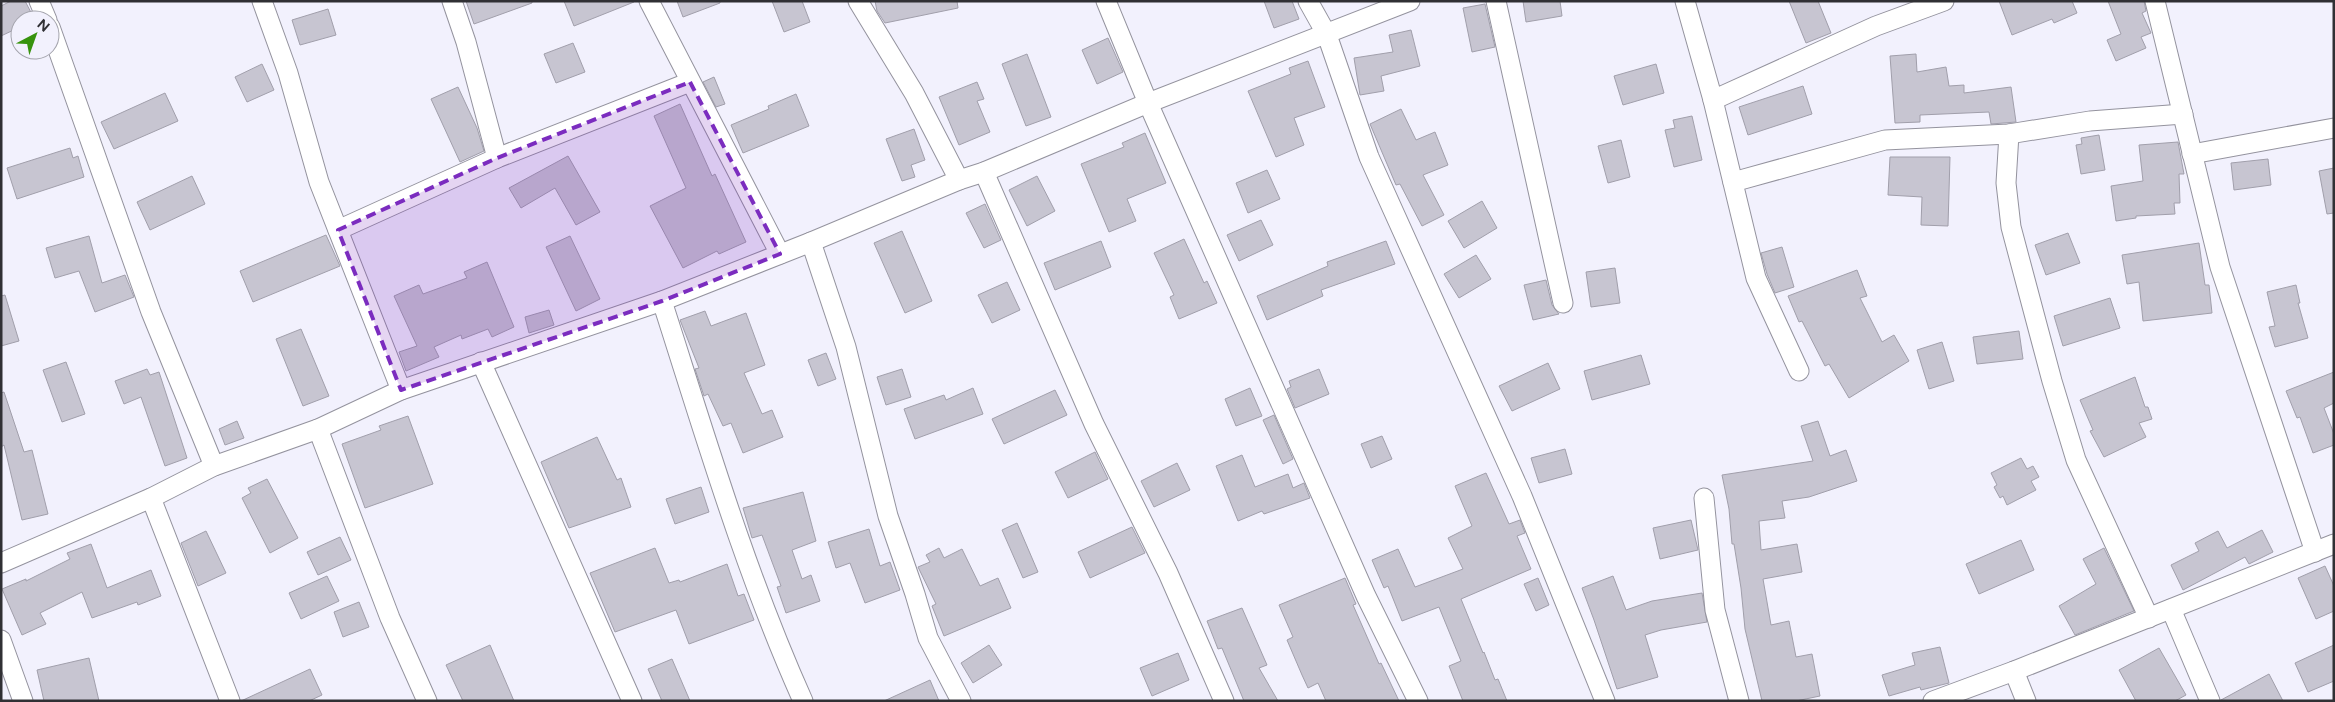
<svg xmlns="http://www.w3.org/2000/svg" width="2335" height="702" viewBox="0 0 2335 702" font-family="Figtree,sans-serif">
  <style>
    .building { fill: #c7c5d1; stroke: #a19fab }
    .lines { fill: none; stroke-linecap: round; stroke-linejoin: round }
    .minor-casing { stroke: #94939e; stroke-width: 21 }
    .minor { stroke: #fff; stroke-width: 19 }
    .marked { fill: #7b2cbf; fill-opacity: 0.2; stroke: #7b2cbf; stroke-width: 4; stroke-dasharray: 10 6; stroke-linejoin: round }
  </style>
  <rect width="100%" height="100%" fill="#f2f1fd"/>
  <!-- building -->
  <g class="building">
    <polygon points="11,1 25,1 35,20 20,20 20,27 1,36 1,6"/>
    <polygon points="466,1 532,1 532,3 474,24"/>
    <polygon points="564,1 634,1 634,2 574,26"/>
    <polygon points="677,1 720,1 720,3 683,17"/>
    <polygon points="772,1 802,1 810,22 784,32"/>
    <polygon points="875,1 957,1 958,8 885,23 877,11"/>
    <polygon points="1264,1 1292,1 1299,19 1274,28"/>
    <polygon points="1523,1 1560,1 1562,16 1526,22"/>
    <polygon points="1789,1 1818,1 1831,33 1806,43"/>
    <polygon points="1999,1 2072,1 2077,13 2054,23 2052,19 2012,35"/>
    <polygon points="2108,1 2144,1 2146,11 2142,13 2151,33 2141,37 2146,48 2116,61 2107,40 2121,34"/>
    <polygon points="1485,4 1495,47 1472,52 1463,8"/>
    <polygon points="328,9 336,35 300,45 292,20"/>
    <polygon points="1411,30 1420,66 1381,76 1384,91 1360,95 1354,58 1393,52 1389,35"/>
    <polygon points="1108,38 1123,72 1097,84 1082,50"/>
    <polygon points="573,43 585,72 556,83 544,54"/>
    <polygon points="1027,54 1051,117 1026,126 1002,64"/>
    <polygon points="1916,54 1917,72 1946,67 1949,86 1964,85 1964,93 2011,87 2016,122 1991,124 1989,112 1920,115 1920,122 1895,123 1890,56"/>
    <polygon points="1308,61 1325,107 1294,118 1304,145 1276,157 1248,91 1291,74 1289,68"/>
    <polygon points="262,64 274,90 247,102 235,77"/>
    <polygon points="1656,64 1664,93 1623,105 1614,76"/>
    <polygon points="714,77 725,104 716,107 703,82"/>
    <polygon points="977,82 984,99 977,101 990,132 959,145 939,97"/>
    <polygon points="1803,86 1812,114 1748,135 1739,107"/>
    <polygon points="458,87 477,128 484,151 460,162 431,99"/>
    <polygon points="165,93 178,121 114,149 101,122"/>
    <polygon points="796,94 809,126 743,153 731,125 769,109 768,106"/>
    <polygon points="680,104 712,176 715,174 746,242 719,254 717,251 683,268 650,206 686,188 654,116"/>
    <polygon points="1401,109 1416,140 1435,132 1448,165 1423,175 1444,215 1422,226 1400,184 1396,185 1370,124"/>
    <polygon points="1692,116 1702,160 1674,167 1665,130 1675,128 1673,120"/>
    <polygon points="914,129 925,160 911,165 915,177 902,181 886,139"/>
    <polygon points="1145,133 1166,183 1127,199 1136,221 1109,232 1081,164 1124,147 1122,143"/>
    <polygon points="2099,135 2105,170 2081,174 2076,145 2082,144 2081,138"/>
    <polygon points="1621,140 1630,177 1608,183 1598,146"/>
    <polygon points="2178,142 2184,174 2179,174 2180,203 2174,203 2175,214 2136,216 2136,218 2116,221 2111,186 2143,181 2139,145"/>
    <polygon points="70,148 73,158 78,156 84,177 17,199 7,168"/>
    <polygon points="568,156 600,212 576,225 555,188 521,208 509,188"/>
    <polygon points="1890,157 1950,157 1948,226 1921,225 1922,197 1888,195"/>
    <polygon points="2268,159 2271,185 2234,190 2231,163"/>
    <polygon points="2334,168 2334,213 2327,214 2319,171"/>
    <polygon points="1267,170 1280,199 1248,213 1236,183"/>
    <polygon points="192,176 205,204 150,230 137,202"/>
    <polygon points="1037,176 1055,211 1027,226 1009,190"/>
    <polygon points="1482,201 1497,228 1464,248 1448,221"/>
    <polygon points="985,204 1001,240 984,248 966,213"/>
    <polygon points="1261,220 1273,245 1239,261 1227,235"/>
    <polygon points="902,231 932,301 905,313 874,243"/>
    <polygon points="2068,233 2080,263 2046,275 2035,245"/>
    <polygon points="326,235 340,266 253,302 240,271"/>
    <polygon points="89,236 102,283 125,275 134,297 95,312 79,271 55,278 46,248"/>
    <polygon points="570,236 600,299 576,311 546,247"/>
    <polygon points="1184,239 1204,283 1207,281 1217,303 1179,319 1170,297 1174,295 1154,253"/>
    <polygon points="1101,241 1111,267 1055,290 1044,263"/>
    <polygon points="1386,241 1395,264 1321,290 1323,296 1267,320 1257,296 1328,266 1327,262"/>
    <polygon points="2199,243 2205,285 2209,285 2212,313 2143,321 2139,282 2127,284 2122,255"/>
    <polygon points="1782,247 1794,287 1775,293 1767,274 1761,253"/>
    <polygon points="1476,255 1491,279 1459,298 1444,274"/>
    <polygon points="487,262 514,327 492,337 488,329 462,339 461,335 434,347 439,357 406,371 399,352 417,346 394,296 419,285 423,294 467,278 464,272"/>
    <polygon points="1615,268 1620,303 1591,307 1586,272"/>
    <polygon points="1857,270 1867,296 1860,298 1882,342 1894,335 1909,361 1849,398 1829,364 1825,366 1802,321 1799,322 1788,296"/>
    <polygon points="1546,280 1552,305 1559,314 1533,320 1524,285"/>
    <polygon points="1007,282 1020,310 992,323 978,295"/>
    <polygon points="2296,285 2300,303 2298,303 2308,338 2275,347 2269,327 2275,326 2267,292"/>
    <polygon points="5,295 19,341 1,346 1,296"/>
    <polygon points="2110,298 2120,328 2063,346 2054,316"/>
    <polygon points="549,310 554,325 529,333 525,317"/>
    <polygon points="705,311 711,326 746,313 765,365 744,373 762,414 772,410 783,437 743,453 731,423 723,426 708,394 704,396 695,369 699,368 680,320"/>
    <polygon points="301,329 329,396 303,406 276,339"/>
    <polygon points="2019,331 2023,359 1977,364 1973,337"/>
    <polygon points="1942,342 1954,381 1929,389 1917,350"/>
    <polygon points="826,353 836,379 818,386 808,360"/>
    <polygon points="1641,355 1650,384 1592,400 1584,371"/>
    <polygon points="66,362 85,414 62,422 43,370"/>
    <polygon points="1548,363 1560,389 1512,411 1499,386"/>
    <polygon points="147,369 150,375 159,372 187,458 165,466 141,397 124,404 115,381"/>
    <polygon points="902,369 911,397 886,405 877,377"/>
    <polygon points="1319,369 1329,394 1295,408 1287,389 1291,387 1289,381"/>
    <polygon points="2334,372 2334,403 2324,408 2334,434 2334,445 2313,453 2300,417 2297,418 2286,391"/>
    <polygon points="2135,377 2145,407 2148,407 2152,419 2139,423 2146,437 2104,457 2090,431 2093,430 2080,400"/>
    <polygon points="973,388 983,414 915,439 904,409 944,395 946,400"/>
    <polygon points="1250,388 1262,416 1236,426 1225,399"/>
    <polygon points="1055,390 1067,415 1004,444 992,419"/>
    <polygon points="4,392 24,452 32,450 48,514 22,520 4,445 1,447 1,393"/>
    <polygon points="1274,415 1293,459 1283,464 1263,420"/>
    <polygon points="408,416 433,484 365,508 342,444 381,430 379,426"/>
    <polygon points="237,421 244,438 225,445 219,429"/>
    <polygon points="1818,421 1830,456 1846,450 1857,481 1809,497 1782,501 1785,518 1759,521 1761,550 1797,544 1802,572 1763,579 1771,625 1789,621 1796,657 1812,654 1820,696 1796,701 1762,701 1745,629 1741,588 1734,544 1732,544 1729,509 1722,475 1813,461 1801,426"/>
    <polygon points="1382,436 1392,459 1371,468 1361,444"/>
    <polygon points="597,437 617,480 621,478 631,507 569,528 541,462"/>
    <polygon points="1565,449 1572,474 1539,483 1531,458"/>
    <polygon points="1095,452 1108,479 1068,498 1055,472"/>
    <polygon points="1242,455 1255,487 1288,474 1293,488 1304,483 1310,498 1264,514 1262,511 1238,521 1216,466"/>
    <polygon points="2021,458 2027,469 2033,466 2039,477 2031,481 2036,490 2007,505 2003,496 2000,498 1994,487 1997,485 1991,473"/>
    <polygon points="1177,463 1190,490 1154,507 1141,481"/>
    <polygon points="1486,473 1509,524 1520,520 1525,533 1517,536 1531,569 1461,599 1483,653 1484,652 1495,680 1498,679 1507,701 1463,701 1449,666 1461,661 1439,607 1402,621 1388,586 1384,588 1372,560 1398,549 1415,587 1463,569 1448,538 1472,526 1455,486"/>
    <polygon points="267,479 298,538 270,553 242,498 251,493 248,488"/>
    <polygon points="701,487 709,512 675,524 666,499"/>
    <polygon points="803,492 816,541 792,550 802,579 811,575 820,601 786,613 777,587 781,586 762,535 752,538 743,508"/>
    <polygon points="1691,520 1698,550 1660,559 1653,528"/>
    <polygon points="1017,523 1038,572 1023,578 1002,530"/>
    <polygon points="1132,527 1145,553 1090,578 1078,552"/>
    <polygon points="869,529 880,566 890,562 900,590 865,603 850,563 836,568 828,542"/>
    <polygon points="2262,530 2273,552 2249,564 2245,557 2183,590 2171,565 2199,551 2195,543 2218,531 2227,548"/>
    <polygon points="206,531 226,573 198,586 181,543"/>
    <polygon points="340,537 351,560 318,575 307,552"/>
    <polygon points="2021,540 2034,570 1979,594 1966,564"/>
    <polygon points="91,544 107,588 151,570 161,596 138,605 137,602 92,618 82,592 40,613 46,624 22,635 2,589 26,579 26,581 70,559 67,553"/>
    <polygon points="655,548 669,583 679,580 680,582 727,564 738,596 744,594 754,620 689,644 676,610 615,632 590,573"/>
    <polygon points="939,548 944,558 962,549 980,586 998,578 1011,608 944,636 932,606 936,604 918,567 930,562 926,555"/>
    <polygon points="2104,548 2134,611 2075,635 2059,606 2096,584 2083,559"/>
    <polygon points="2325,566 2334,586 2334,611 2316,619 2298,578"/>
    <polygon points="327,576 339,601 301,619 289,593"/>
    <polygon points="1613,576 1626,610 1652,601 1702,593 1707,622 1661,630 1645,635 1658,677 1617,689 1594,620 1582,588"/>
    <polygon points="1345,578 1356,604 1353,605 1379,664 1381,663 1399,701 1326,701 1318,683 1308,688 1302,675 1287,640 1293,637 1279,605"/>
    <polygon points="1538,578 1549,605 1536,611 1524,584"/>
    <polygon points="359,602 369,627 343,637 334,612"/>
    <polygon points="1242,608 1267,665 1259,668 1278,701 1244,701 1222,648 1218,649 1207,621"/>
    <polygon points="490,645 514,701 463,701 446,665"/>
    <polygon points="989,645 1002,665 973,683 961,663"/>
    <polygon points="2334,645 2334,681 2308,692 2295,663"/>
    <polygon points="1940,647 1949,683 1921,690 1920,687 1889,696 1882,675 1915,665 1912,653"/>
    <polygon points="2159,648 2186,695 2175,701 2136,701 2119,670"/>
    <polygon points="1178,653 1189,680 1152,696 1140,668"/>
    <polygon points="89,658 99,701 44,701 37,670"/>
    <polygon points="672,659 690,701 662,701 648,669"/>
    <polygon points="310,669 322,695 309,701 241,701"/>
    <polygon points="2269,674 2283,701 2221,701 2221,700"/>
    <polygon points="930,680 939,701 884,701"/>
  </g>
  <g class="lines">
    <defs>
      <g id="minor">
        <polyline points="39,1 47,20"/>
        <polyline points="262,1 288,73 319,182 401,390"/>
        <polyline points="452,1 466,42 497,158"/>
        <polyline points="649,1 780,254"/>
        <polyline points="858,1 914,93 959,180"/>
        <polyline points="1106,1 1148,103 1366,596 1418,701"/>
        <polyline points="1308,1 1327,35 1369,157 1522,496 1605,701"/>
        <polyline points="1496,1 1563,303"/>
        <polyline points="1685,1 1713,100 1756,278 1799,371"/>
        <polyline points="2155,1 2220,267 2315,552"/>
        <polyline points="50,27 151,312 214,466"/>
        <polyline points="1713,100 1876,26 1944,1"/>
        <polyline points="2009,134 2006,183 2011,227 2052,381 2076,460 2149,618"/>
        <polyline points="2192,154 2334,128"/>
        <polyline points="984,172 1094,424 1168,573 1224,701"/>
        <polyline points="1733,182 1885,140 2009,134 2090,121 2183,114"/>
        <polyline points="338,230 497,158 690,82"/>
        <polyline points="811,242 846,347 888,516 915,594 928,638 961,701"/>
        <path d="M662,301C705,435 745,572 803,701"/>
        <polyline points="481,362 632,701"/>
        <polyline points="318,429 390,618 427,701"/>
        <polyline points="151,498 230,701"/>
        <polyline points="1704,498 1715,610 1739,701"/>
        <polyline points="1,563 151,498 214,466 318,429 401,390 662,301 811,242 959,180 984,172 1148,103 1410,1"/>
        <polyline points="2171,609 2210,701"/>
        <polyline points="1,640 23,701"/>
        <polyline points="2014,671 2026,701"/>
        <polyline points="1933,701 2014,671 2334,544"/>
      </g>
    </defs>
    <!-- minor casing -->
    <use href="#minor" class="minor-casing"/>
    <!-- minor -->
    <use href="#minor" class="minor"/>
  </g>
  <!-- marked area -->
  <path class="marked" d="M690,82L780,254L662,301L401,390L338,230L497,158Z"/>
  <!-- border -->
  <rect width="2335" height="702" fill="none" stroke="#303034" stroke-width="5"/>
  <!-- north arrow -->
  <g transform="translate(35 35) rotate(41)"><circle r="24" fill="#f2f1fd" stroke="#a4a4ad"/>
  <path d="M0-4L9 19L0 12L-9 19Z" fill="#37930d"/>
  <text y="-8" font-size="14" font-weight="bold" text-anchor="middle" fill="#303034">N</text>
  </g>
</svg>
